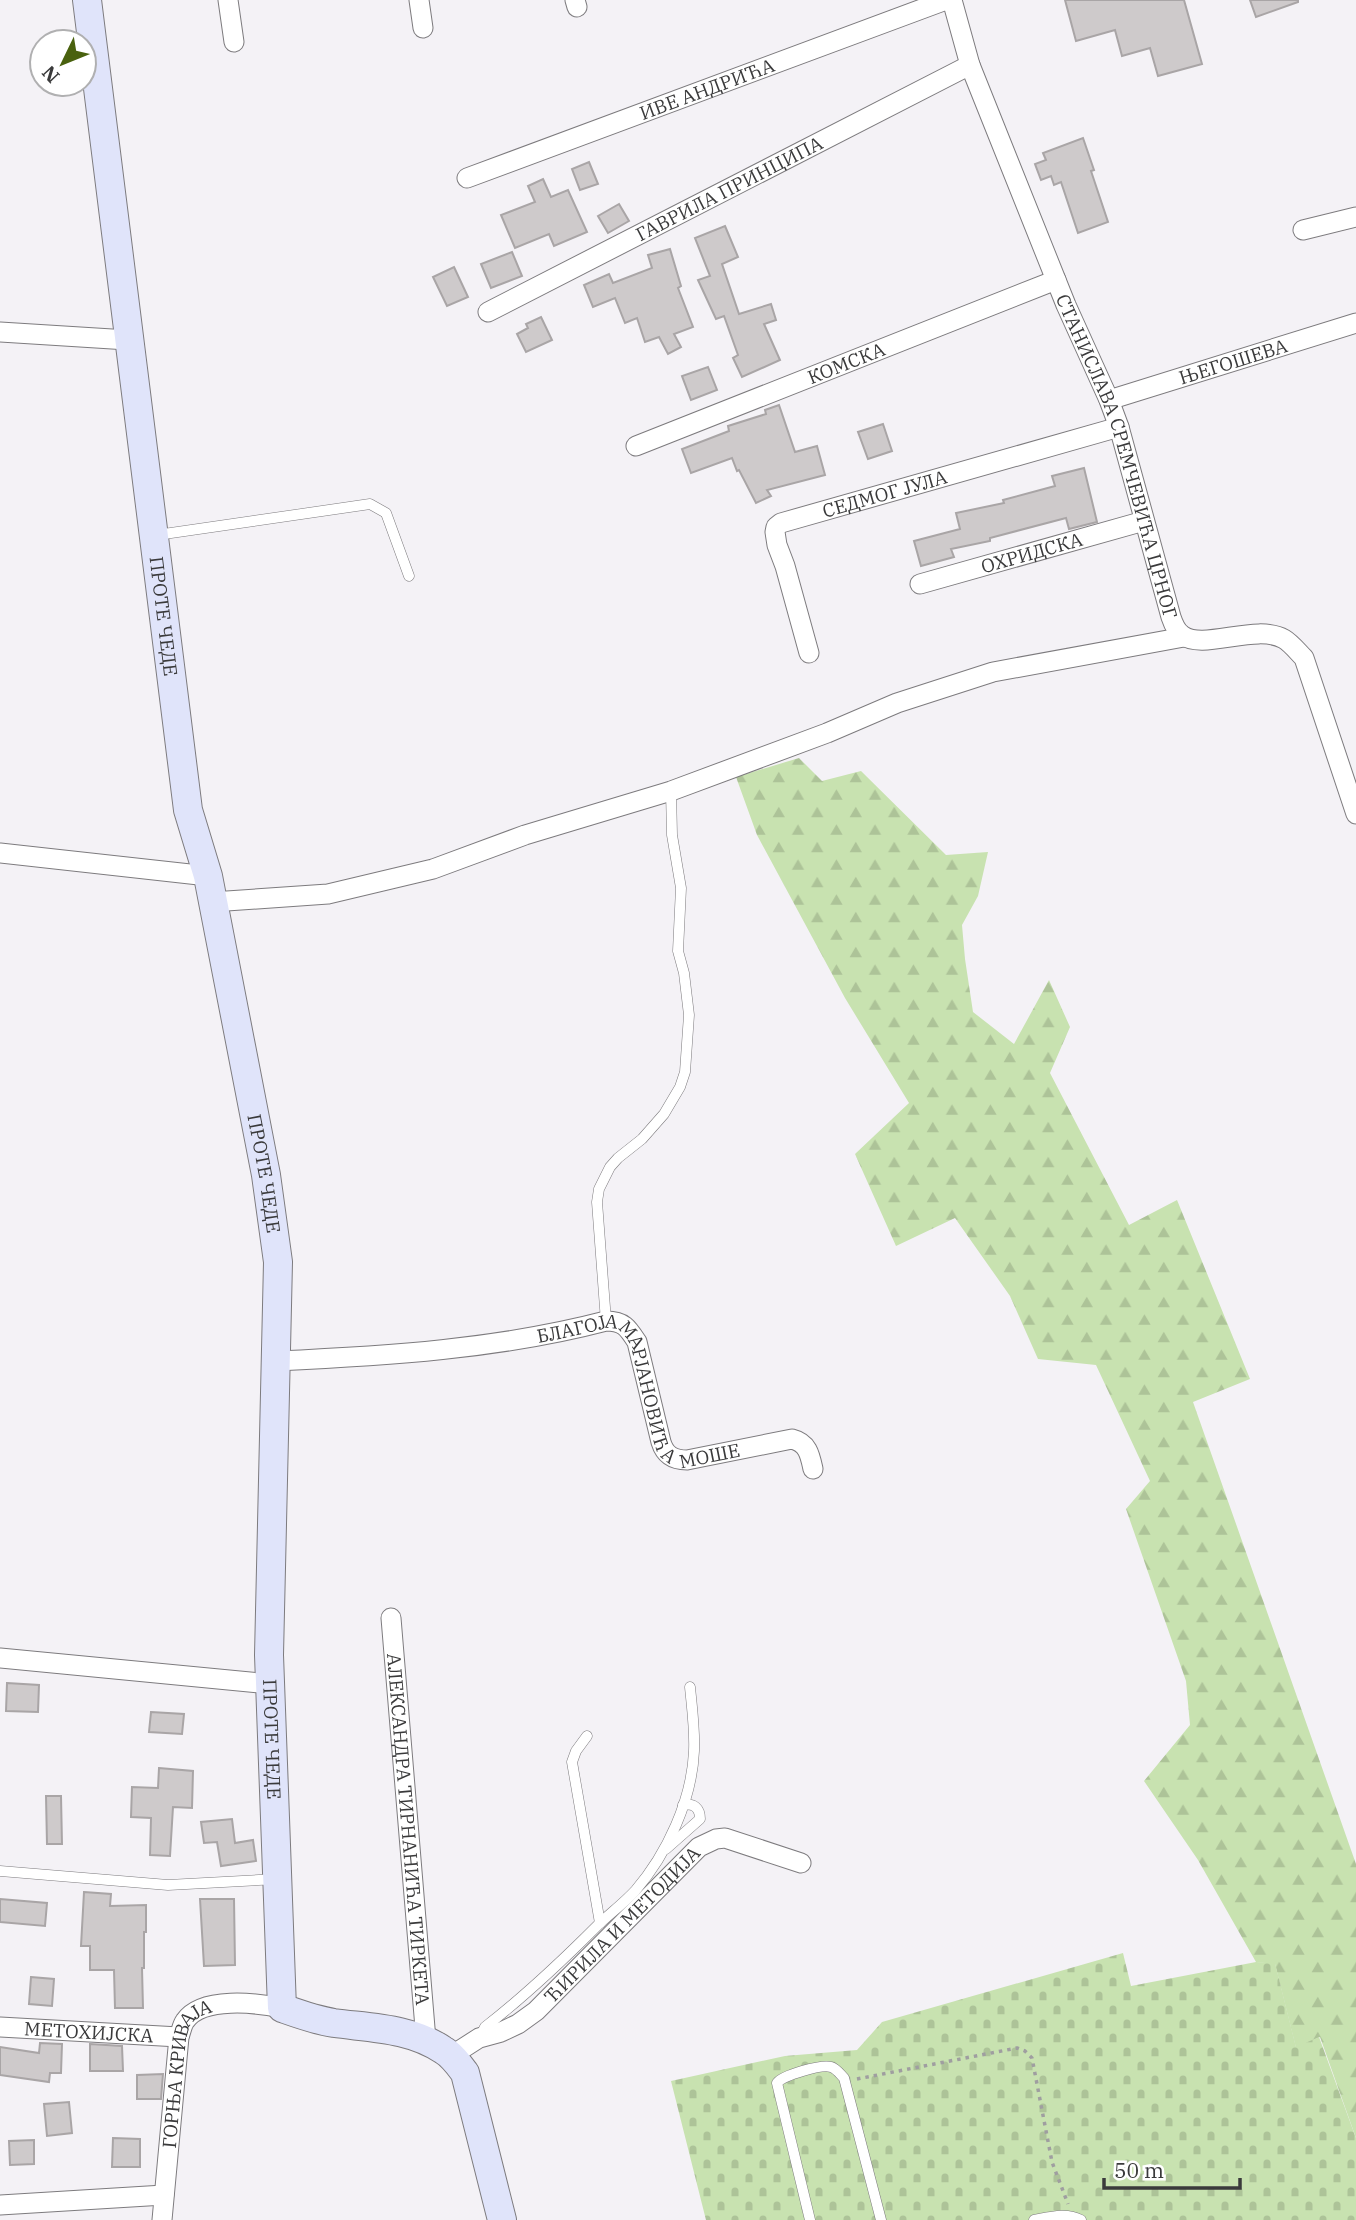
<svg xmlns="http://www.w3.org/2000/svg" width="1356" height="2220" viewBox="0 0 1356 2220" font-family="'IBM Plex Serif',serif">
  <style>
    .forest { fill: url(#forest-firs) }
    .cemetery { fill: url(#cemetery-stones) }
    .building { fill: #cecacb; stroke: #a9a5a6; stroke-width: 2 }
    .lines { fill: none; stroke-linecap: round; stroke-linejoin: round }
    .lane-casing { stroke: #7d7b7e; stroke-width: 11 }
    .street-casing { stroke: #7d7b7e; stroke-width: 21 }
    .secondary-casing { stroke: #7d7b7e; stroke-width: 30 }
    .path { stroke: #9f9ea0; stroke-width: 3.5; stroke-dasharray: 3.5 5; stroke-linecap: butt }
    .lane { stroke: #fff; stroke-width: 10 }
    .street { stroke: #fff; stroke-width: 19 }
    .secondary { stroke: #e0e4fa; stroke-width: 28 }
    .labels { text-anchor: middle; stroke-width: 7; stroke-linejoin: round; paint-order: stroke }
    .street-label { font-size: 19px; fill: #3a3a3b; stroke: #fff }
  </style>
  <defs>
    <pattern id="forest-firs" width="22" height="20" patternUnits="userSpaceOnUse" patternTransform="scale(1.75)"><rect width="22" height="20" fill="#c8e2b0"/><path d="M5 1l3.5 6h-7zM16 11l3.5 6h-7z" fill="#adc398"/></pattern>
    <pattern id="cemetery-stones" width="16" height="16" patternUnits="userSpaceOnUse" patternTransform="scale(1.75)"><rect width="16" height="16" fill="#c8e2b0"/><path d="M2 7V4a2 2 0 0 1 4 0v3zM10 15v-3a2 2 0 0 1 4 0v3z" fill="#adc398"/></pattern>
  </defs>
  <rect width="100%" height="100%" fill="#f4f2f6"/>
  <!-- forest -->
  <polygon class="forest" points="799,758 822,781 861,771 946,855 988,852 978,896 962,925 965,959 973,1012 1014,1044 1049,980 1070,1027 1050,1073 1129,1225 1177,1200 1250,1379 1193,1402 1356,1864 1356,2138 1320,2037 1296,2048 1275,1964 1256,1962 1198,1860 1144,1781 1190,1725 1186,1681 1126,1509 1150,1481 1096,1365 1038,1359 1010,1296 955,1218 896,1246 855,1154 909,1103 845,998 757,835 736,777"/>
  <!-- cemetery -->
  <polygon class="cemetery" points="1123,1953 1131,1986 1256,1962 1275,1963 1296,2047 1319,2037 1356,2138 1356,2220 706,2220 671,2081 785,2056 857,2050 882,2022"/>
  <!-- building -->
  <g class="building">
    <polygon points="1065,0 1184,0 1202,64 1158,76 1150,48 1122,56 1115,30 1076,41"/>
    <polygon points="1250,0 1298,0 1298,2 1256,17"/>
    <polygon points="1083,138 1094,170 1091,171 1108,222 1078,233 1061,182 1054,185 1051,176 1041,180 1035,164 1046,160 1043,153"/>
    <polygon points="589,162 598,184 580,190 572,169"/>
    <polygon points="543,179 551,197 568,190 587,232 554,246 549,234 515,248 501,215 535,202 528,186"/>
    <polygon points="619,204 629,221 608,233 598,216"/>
    <polygon points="725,226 738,257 722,264 739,314 771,304 776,320 764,324 780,360 742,377 733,358 738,355 724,316 716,319 698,280 710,276 695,238"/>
    <polygon points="670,249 681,286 678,288 693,327 674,334 681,347 668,354 659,337 645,342 637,318 625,323 615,298 593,307 584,285 609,274 613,283 652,268 648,255"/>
    <polygon points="512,252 522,276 491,288 481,264"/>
    <polygon points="454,267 468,297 447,306 433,277"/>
    <polygon points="541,317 552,340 526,352 517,334 528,328 526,324"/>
    <polygon points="708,367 717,390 691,400 682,376"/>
    <polygon points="779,405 795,452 817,446 825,475 767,490 771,496 756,503 739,470 737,471 732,458 691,473 682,449 729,431 728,426 766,414 765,410"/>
    <polygon points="883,424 892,451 868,459 858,432"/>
    <polygon points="1084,468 1097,522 1069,529 1066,518 990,538 990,541 951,549 954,557 921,566 914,541 960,529 956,513 1004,503 1003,500 1055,486 1052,476"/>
    <polygon points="7,1683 39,1685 38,1712 6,1711"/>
    <polygon points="151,1712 184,1714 182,1734 149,1732"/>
    <polygon points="159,1768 193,1771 192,1808 173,1807 170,1856 150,1855 151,1818 131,1817 132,1787 158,1788"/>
    <polygon points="46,1796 61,1796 62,1844 47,1844"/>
    <polygon points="232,1819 235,1843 253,1840 256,1861 221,1866 217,1842 204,1843 201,1822"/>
    <polygon points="84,1892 111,1894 110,1906 146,1905 146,1932 144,1932 144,1968 142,1968 143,2008 115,2008 114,1970 90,1970 90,1946 81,1946"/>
    <polygon points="0,1899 47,1903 45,1926 0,1922"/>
    <polygon points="200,1899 234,1899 235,1965 204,1966"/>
    <polygon points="31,1977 54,1979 52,2006 29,2004"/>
    <polygon points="40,2043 62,2044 61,2073 50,2073 49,2082 0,2075 0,2047 39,2053"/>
    <polygon points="90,2044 122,2046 123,2071 90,2071"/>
    <polygon points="163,2074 161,2099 137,2099 137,2075"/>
    <polygon points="69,2102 72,2133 47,2136 44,2104"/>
    <polygon points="113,2138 140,2139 140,2167 112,2167"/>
    <polygon points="34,2140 34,2164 10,2165 9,2141"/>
  </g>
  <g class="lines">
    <defs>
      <g id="lane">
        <polyline points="157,535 370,504 386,513 409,576"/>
        <polyline points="606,1321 597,1202 599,1189 610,1167 618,1158 642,1139 664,1114 680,1087 685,1072 689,1015 684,973 678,951 681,888 672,835 671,791"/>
        <polyline points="587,1736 576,1751 572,1762 600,1923"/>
        <path d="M666,1849L700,1819C700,1808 694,1803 683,1805"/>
        <polyline points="0,1871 168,1885 277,1879"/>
        <path d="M481,2035L485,2027C525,1996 560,1963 596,1927C608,1915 623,1904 635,1891C667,1854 692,1800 694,1751C695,1730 692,1708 690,1687"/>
        <path d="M810,2220L777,2083C783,2075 822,2064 831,2067C837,2069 840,2074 844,2078L881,2220"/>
        <path d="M1034,2220C1050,2217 1066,2212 1081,2220"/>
      </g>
      <g id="street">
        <polyline points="228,0 234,42"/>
        <polyline points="419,0 423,28"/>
        <polyline points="575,0 577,7"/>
        <path id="s1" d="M952,0L970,65L1066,305L1109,400L1119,427L1171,617C1173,623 1176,631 1182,635C1203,651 1256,623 1284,639C1291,643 1298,652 1304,658L1356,814"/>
        <path id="s2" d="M467,178L946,0"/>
        <polyline points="1303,230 1356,217"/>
        <path id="s3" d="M488,312L970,65"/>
        <polyline points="0,332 128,340"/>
        <path id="s4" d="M1109,400L1356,323"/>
        <path id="s5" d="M636,446L1056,280"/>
        <path id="s6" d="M920,584L1144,521"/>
        <path id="s7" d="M809,653L785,566L777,545L775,532L776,527L781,523L1119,427"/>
        <polyline points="0,853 208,876"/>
        <polyline points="212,902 328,894 433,869 525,835 671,791 827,733 897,703 993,672 1184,637"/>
        <path id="s8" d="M276,1361C386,1356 499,1349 606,1321C624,1321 628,1328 637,1342L661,1442C665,1455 673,1460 687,1460L792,1439C808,1443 810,1455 813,1469"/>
        <path id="s9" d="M391,1618L426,2040"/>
        <polyline points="0,1658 270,1684"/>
        <path id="s10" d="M0,2027L179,2037"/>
        <path id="s11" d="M451,2056L479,2038L501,2032L518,2024L536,2011L699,1847L716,1839L725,1838L801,1863"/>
        <polyline points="0,2205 164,2195"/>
        <path id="s12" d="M162,2220L179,2037C181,2032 182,2025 185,2021C202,1996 257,2003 282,2008"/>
      </g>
      <g id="secondary">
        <path id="s13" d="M87,0L188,810L208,876L266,1175L278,1262L269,1655L282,2008C299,2014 315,2020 334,2023C371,2028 411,2028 443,2050C452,2055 459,2065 465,2073L502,2220"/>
      </g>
    </defs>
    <!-- lane casing -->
    <use href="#lane" class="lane-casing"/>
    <!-- street casing -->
    <use href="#street" class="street-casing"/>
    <!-- secondary casing -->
    <use href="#secondary" class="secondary-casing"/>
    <!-- path -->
    <polyline class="path" points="857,2079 1017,2048 1025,2051 1032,2058 1052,2162 1068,2204"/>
    <!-- lane -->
    <use href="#lane" class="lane"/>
    <!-- street -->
    <use href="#street" class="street"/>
    <!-- secondary -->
    <use href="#secondary" class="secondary"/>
  </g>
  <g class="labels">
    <!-- street labels -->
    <g class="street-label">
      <text dy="7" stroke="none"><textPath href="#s2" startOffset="256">ИВЕ АНДРИЋА</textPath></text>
      <text dy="7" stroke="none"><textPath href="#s3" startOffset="271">ГАВРИЛА ПРИНЦИПА</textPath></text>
      <text dy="7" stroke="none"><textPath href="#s4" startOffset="130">ЊЕГОШЕВА</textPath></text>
      <text dy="7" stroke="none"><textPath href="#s5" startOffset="226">КОМСКА</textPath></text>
      <text dy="7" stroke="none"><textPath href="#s1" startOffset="486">СТАНИСЛАВА СРЕМЧЕВИЋА ЦРНОГ</textPath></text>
      <text dy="7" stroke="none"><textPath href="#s7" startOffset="245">СЕДМОГ ЈУЛА</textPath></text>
      <text dy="7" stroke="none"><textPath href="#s6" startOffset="116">ОХРИДСКА</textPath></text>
      <text dy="7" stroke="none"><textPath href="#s13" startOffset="621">ПРОТЕ ЧЕДЕ</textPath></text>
      <text dy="7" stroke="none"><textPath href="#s13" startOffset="1188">ПРОТЕ ЧЕДЕ</textPath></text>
      <text dy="7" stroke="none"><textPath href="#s8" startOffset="413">БЛАГОЈА МАРЈАНОВИЋА МОШЕ</textPath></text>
      <text dy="7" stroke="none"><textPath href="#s13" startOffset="1755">ПРОТЕ ЧЕДЕ</textPath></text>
      <text dy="7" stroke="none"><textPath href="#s9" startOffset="212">АЛЕКСАНДРА ТИРНАНИЋА ТИРКЕТА</textPath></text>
      <text dy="7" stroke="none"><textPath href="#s11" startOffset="219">ЋИРИЛА И МЕТОДИЈА</textPath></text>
      <text dy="7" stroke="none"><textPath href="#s10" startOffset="89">МЕТОХИЈСКА</textPath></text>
      <text dy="7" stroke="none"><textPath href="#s12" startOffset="152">ГОРЊА КРИВАЈА</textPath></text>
    </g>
  </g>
  <!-- north arrow -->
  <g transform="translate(63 63) rotate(227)"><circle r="33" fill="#ffffff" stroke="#b0b0b1" stroke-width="2"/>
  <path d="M0-5L12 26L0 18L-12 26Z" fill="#49610e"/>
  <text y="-10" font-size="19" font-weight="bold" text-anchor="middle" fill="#3a3a3b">N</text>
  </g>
  <!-- scale -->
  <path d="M1104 2178v10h136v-10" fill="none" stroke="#3a3a3b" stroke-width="3.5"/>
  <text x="1114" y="2178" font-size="21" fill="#3a3a3b" stroke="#ffffff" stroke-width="5" paint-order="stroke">50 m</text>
</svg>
